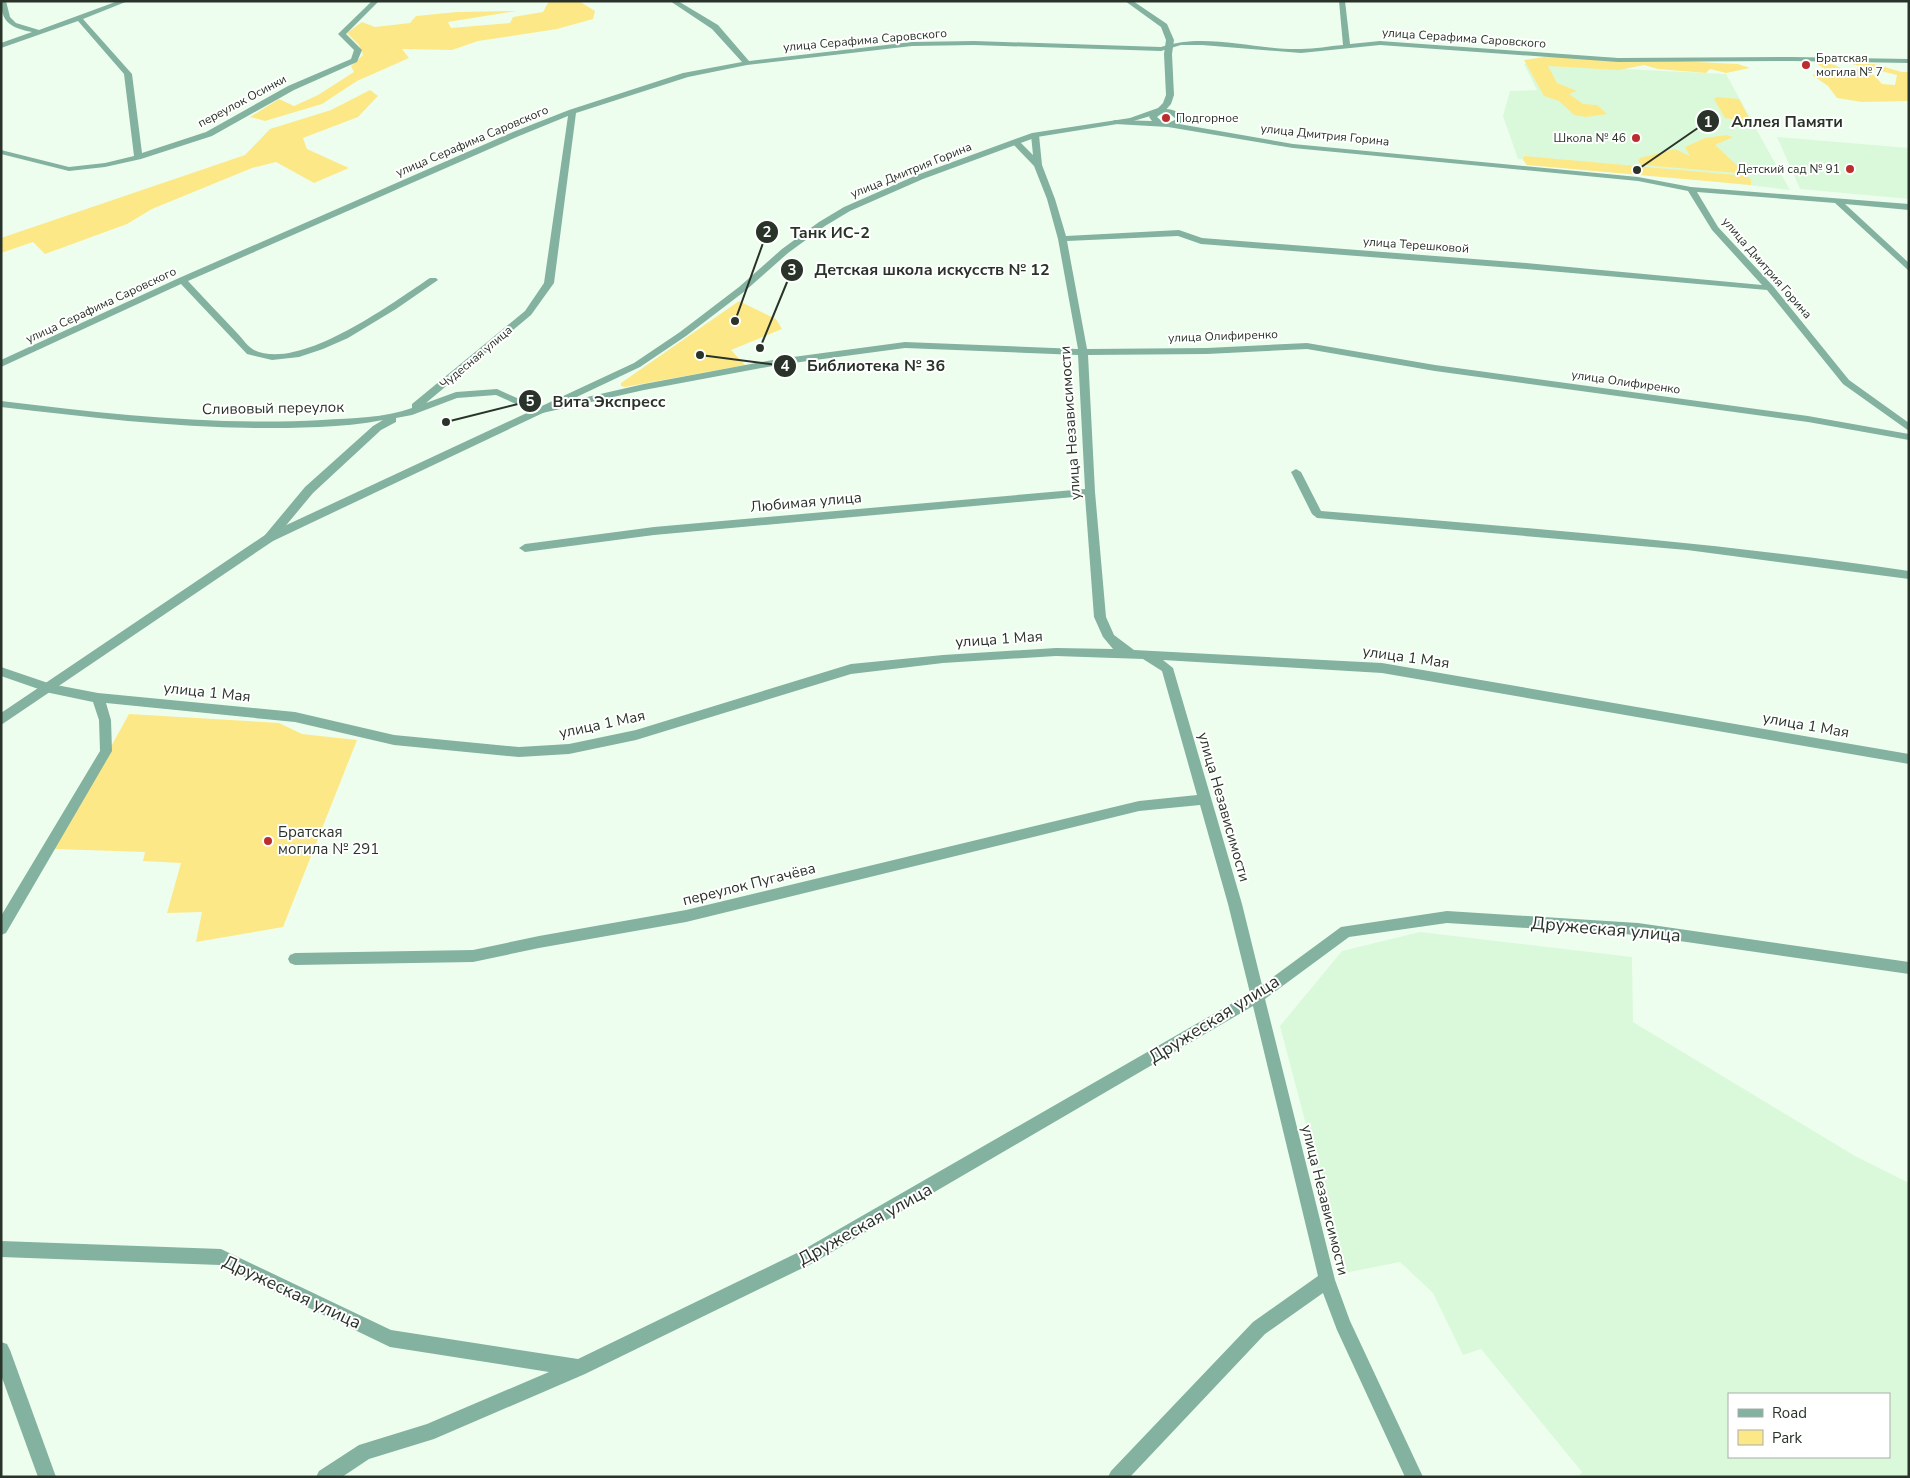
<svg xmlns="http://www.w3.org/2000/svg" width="1910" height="1478" viewBox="0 0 1910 1478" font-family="'Nunito Sans',sans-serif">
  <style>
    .built { fill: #daf9da; fill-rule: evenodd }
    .green { fill: #fde888 }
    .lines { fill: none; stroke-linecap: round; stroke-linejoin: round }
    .minor { fill: #84b2a0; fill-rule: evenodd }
    .tertiary { fill: #84b2a0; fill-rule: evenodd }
    .poi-dot { fill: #bc2d2d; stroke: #fff; stroke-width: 2 }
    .labels { text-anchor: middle; stroke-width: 4; stroke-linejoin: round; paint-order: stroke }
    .far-street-label { font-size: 12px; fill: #293329; stroke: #fff }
    .far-poi-label { font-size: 12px; fill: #293329; stroke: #fff; text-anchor: start }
    .street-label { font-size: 15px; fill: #293329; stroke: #fff }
    .poi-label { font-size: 15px; fill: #293329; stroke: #fff; text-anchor: start }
    .near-street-label { font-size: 18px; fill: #293329; stroke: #fff }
    .leader { fill: none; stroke: #293329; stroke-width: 2 }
    .callout-dot { fill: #293329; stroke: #fff; stroke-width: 2 }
    .mark-label { font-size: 15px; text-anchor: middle; font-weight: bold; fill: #fff }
    .callout-label { font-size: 16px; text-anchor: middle; font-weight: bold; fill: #293329; stroke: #fff; stroke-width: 4; stroke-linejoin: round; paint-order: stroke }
  </style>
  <rect width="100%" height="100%" fill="#eefeee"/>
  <!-- built -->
  <g class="built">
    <polygon points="1524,64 1726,74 1790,190 1518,159 1503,116 1510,91 1537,90"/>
    <polygon points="1777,137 1909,148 1909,199 1800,189"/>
    <path d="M1420,932L1632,957L1633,1022L1855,1156L1909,1183V1477H1578L1582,1472L1481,1349L1463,1355L1433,1293L1400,1262L1345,1273L1280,1026L1342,951ZM1729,1394H1889V1457H1729Z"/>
  </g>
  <!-- green -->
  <g class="green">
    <polygon points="549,1 579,1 595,11 593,19 557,29 478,41 452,50 402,49 409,58 357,81 322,104 265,121 250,117 279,99 294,106 318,95 354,72 351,66 363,55 359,45 347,33 362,22 375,27 410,23 416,16 457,12 517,11 448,22 451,28 510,23 513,17 543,12"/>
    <polygon points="1557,55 1738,64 1750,68 1726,73 1710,69 1706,73 1658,69 1644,65 1619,70 1548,66 1557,83 1577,91 1569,94 1583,104 1597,105 1607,114 1586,117 1574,115 1559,101 1544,96 1524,60"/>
    <polygon points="1813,61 1835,65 1845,71 1857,69 1871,72 1882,84 1895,85 1897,75 1852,64 1874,64 1902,72 1909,72 1909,101 1862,102 1837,98 1828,86 1812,75 1829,72"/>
    <polygon points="370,90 378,96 358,117 303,138 307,149 349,168 314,183 276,162 252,168 152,209 127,224 45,254 33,242 1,253 1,238 245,155 270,129 331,110"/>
    <polygon points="1717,97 1739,99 1749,118 1746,121 1725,118 1714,99"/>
    <polygon points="1726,135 1733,137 1715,145 1742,170 1737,173 1642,165 1638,161 1640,158 1675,149 1690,156 1685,147 1705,138"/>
    <polygon points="1524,156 1747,176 1751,180 1751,185 1527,165 1523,160"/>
    <polygon points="739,301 776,319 782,329 731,350 745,365 625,387 621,386 621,383"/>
    <polygon points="129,714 279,723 302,734 357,740 283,927 196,942 202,912 167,913 181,863 143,861 145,852 54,849"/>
  </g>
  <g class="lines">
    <!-- minor -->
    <g class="minor">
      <path d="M1,1H6L10,17L16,23L39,30L118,1H128L83,19L132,74L142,153L206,132L288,86L351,59L354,50L338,34L372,1H379L346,34L362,50L357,62L294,90L212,136L141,159L105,167L69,171L1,154V150L69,167L105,163L134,156L124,74L78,21L1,48V43L32,32C12,28 1,23 1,1Z"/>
      <path d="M670,1H678L718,25L749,61L912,42L974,41L1161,47C1206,32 1254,50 1301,49C1315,49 1329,46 1343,45L1339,1H1345L1350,44L1380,41L1618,58L1792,57L1909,59V63L1792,61L1618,62L1380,45L1301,53L1202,45H1181L1161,51L974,45L912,46L747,65L688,77L576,113L554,283L531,315L426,403L456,392L497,389L539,408L644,384L778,359L905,342L1078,349L1058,239L1047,199L1034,166L1011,142L1018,140L1033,155L1031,135L1035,133L1039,135L1042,165L1055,199L1066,236L1179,230L1202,238L1526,263L1762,285L1712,230L1688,191L1638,181L1293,148L1168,127L1115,124L1111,122L1115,120L1152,121L1149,117C1159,106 1177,106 1184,120L1179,124L1293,144L1638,177L1691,187L1909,204V210L1845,204L1909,263V271L1835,203L1697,192L1718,227L1773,286L1849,380L1909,423V431L1843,384L1767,290L1526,269L1201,244L1178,236L1067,241L1087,349L1207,348L1307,343L1435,365L1808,416L1909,434V440L1808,422L1435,371L1307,349L1207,354L1088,355L1095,492L1106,617L1114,635L1134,650L1382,663L1909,754V764L1382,673L1163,660L1173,668L1242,904L1262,985L1341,927L1447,911L1638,923L1909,962V974L1638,935L1447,923L1349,937L1265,999L1335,1280L1350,1321L1423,1477H1405L1337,1330L1323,1293L1265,1334L1130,1477H1108L1111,1471L1253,1322L1318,1276L1253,1006L813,1263L585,1374L434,1439L369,1459L342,1477H316L319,1471L359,1445L427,1424L549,1372L390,1347L220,1265L1,1257V1241L221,1249L391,1330L578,1359L801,1251L1250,993L1228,904L1200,805L1139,811L686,922L539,948L473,962L295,965L290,963L288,959L290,955L295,953L473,950L539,936L686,910L1139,801L1197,795L1162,671L1143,659L1056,656L943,663L851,674L636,740L569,754L519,757L394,745L295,722L106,703L111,720L112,751L6,933L1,935V916L100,751L99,720L93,702L50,693L1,676V667L51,684L98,693L295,712L394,735L519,747L569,744L636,730L851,664L943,655L1056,648L1113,649L1103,637L1094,617L1085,496L654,535L525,552L519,548L525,544L654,527L1085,489L1078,355L905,348L778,365L644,390L538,414L496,395L457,398L412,415L396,418V422L381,430L313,493L273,541L269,542L264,538L265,535L305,487L373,426L383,420C341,428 298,428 255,428C170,427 86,417 1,407V401C108,414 215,426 322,420C352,418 385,418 412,408V404L525,311L544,283L568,116L519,136L188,281C204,298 221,316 238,334C242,338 248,347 254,350C300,372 392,303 430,278H436L438,280L396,309L348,338L323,349L299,357L272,360L247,354L181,284L1,367V360L179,278L513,132L569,110L683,73L742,62L712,29ZM1161,114H1170L1176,119C1169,124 1163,123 1157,117Z"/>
      <path d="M1296,469L1301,472L1321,511C1517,527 1714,542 1909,571V579L1687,550L1317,518L1312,514L1291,472Z"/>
      <polygon points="1,1342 7,1344 10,1350 56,1477 38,1477 1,1375"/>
    </g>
    <!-- tertiary -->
    <polygon class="tertiary" points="1125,1 1133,1 1167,24 1174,40 1172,54 1174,95 1171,104 1164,112 1130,122 1037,137 923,179 850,211 825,226 788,253 745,291 686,336 640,367 273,541 1,725 1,713 265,535 634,363 680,332 739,287 782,249 819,222 844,207 917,175 1032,133 1130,118 1158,108 1163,103 1166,95 1164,54 1166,40 1161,27"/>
  </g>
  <!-- markers -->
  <g class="poi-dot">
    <circle cx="1806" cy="65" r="5"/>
    <circle cx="1166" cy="118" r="5"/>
    <circle cx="1636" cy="138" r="5"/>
    <circle cx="1850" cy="169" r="5"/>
    <circle cx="268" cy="841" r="5"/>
  </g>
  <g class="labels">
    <!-- far-street labels -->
    <g class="far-street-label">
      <text transform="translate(1464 38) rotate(4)" y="4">улица Серафима Саровского</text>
      <text transform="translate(865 40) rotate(-5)" y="4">улица Серафима Саровского</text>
      <text transform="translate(242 101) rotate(-28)" y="4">переулок Осинки</text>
      <text transform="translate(1325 135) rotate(6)" y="4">улица Дмитрия Горина</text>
      <text transform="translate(472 141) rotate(-23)" y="4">улица Серафима Саровского</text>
      <text transform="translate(911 170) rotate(-22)" y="4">улица Дмитрия Горина</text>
      <text transform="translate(1416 245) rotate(4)" y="4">улица Терешковой</text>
      <text transform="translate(1767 268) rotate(49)" y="4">улица Дмитрия Горина</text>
      <text transform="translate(101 305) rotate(-25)" y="4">улица Серафима Саровского</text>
      <text transform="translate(1223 336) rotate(-2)" y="4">улица Олифиренко</text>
      <text transform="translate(476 357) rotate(-40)" y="4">Чудесная улица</text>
      <text transform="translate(1626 382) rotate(8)" y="4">улица Олифиренко</text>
    </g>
    <!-- far-poi labels -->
    <g class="far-poi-label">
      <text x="1816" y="62">Братская<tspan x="1816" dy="14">могила № 7</tspan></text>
      <text x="1176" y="122">Подгорное</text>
      <text x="1626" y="142" text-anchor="end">Школа № 46</text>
      <text x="1840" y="173" text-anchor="end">Детский сад № 91</text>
    </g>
    <!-- street labels -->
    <g class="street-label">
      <text transform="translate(273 408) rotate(-1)" y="5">Сливовый переулок</text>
      <text transform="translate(1070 423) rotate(-94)" y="5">улица Независимости</text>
      <text transform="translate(806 502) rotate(-5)" y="5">Любимая улица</text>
      <text transform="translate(999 639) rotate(-4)" y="5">улица 1 Мая</text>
      <text transform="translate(1406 657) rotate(8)" y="5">улица 1 Мая</text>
      <text transform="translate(207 692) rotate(6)" y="5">улица 1 Мая</text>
      <text transform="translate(602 724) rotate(-12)" y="5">улица 1 Мая</text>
      <text transform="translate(1806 725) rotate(10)" y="5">улица 1 Мая</text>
      <text transform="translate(1224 807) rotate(74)" y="5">улица Независимости</text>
      <text transform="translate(749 884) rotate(-14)" y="5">переулок Пугачёва</text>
      <text transform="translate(1325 1200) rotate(76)" y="5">улица Независимости</text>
    </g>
    <!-- poi labels -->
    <g class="poi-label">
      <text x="278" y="837">Братская<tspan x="278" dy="17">могила № 291</tspan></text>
    </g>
    <!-- near-street labels -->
    <g class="near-street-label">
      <text transform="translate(1606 929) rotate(5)" y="6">Дружеская улица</text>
      <text transform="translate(1214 1019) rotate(-32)" y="6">Дружеская улица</text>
      <text transform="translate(865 1224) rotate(-29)" y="6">Дружеская улица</text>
      <text transform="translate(292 1292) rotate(25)" y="6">Дружеская улица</text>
    </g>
  </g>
  <!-- callouts -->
  <path class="leader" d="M1637 170L1708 121M735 321L767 232M760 348L792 270M700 355L785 366M446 422L530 401"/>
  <g class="callout-dot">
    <circle cx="1637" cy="170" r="5"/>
    <circle cx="735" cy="321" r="5"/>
    <circle cx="760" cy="348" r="5"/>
    <circle cx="700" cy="355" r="5"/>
    <circle cx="446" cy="422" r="5"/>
    <circle cx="1708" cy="121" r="12"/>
    <circle cx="767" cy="232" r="12"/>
    <circle cx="792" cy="270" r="12"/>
    <circle cx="785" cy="366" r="12"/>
    <circle cx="530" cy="401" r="12"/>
  </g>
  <g class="mark-label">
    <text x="1708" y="127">1</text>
    <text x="767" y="237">2</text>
    <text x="792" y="275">3</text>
    <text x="785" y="371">4</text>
    <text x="530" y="406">5</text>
  </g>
  <g class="callout-label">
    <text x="1787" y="127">Аллея Памяти</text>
    <text x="830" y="238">Танк ИС-2</text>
    <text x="932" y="275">Детская школа искусств № 12</text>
    <text x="876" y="371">Библиотека № 36</text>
    <text x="609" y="407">Вита Экспресс</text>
  </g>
  <!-- border -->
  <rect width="1910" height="1478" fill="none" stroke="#293329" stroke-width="5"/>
  <!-- legend -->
  <rect x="1728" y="1393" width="162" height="65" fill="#ffffff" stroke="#a9ada9"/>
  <rect x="1738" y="1409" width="25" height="8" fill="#84b2a0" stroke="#a9ada9"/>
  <text x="1772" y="1418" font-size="15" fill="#293329">Road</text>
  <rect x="1738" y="1430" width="25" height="15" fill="#fde888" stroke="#a9ada9"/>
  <text x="1772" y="1443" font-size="15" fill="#293329">Park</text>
</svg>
